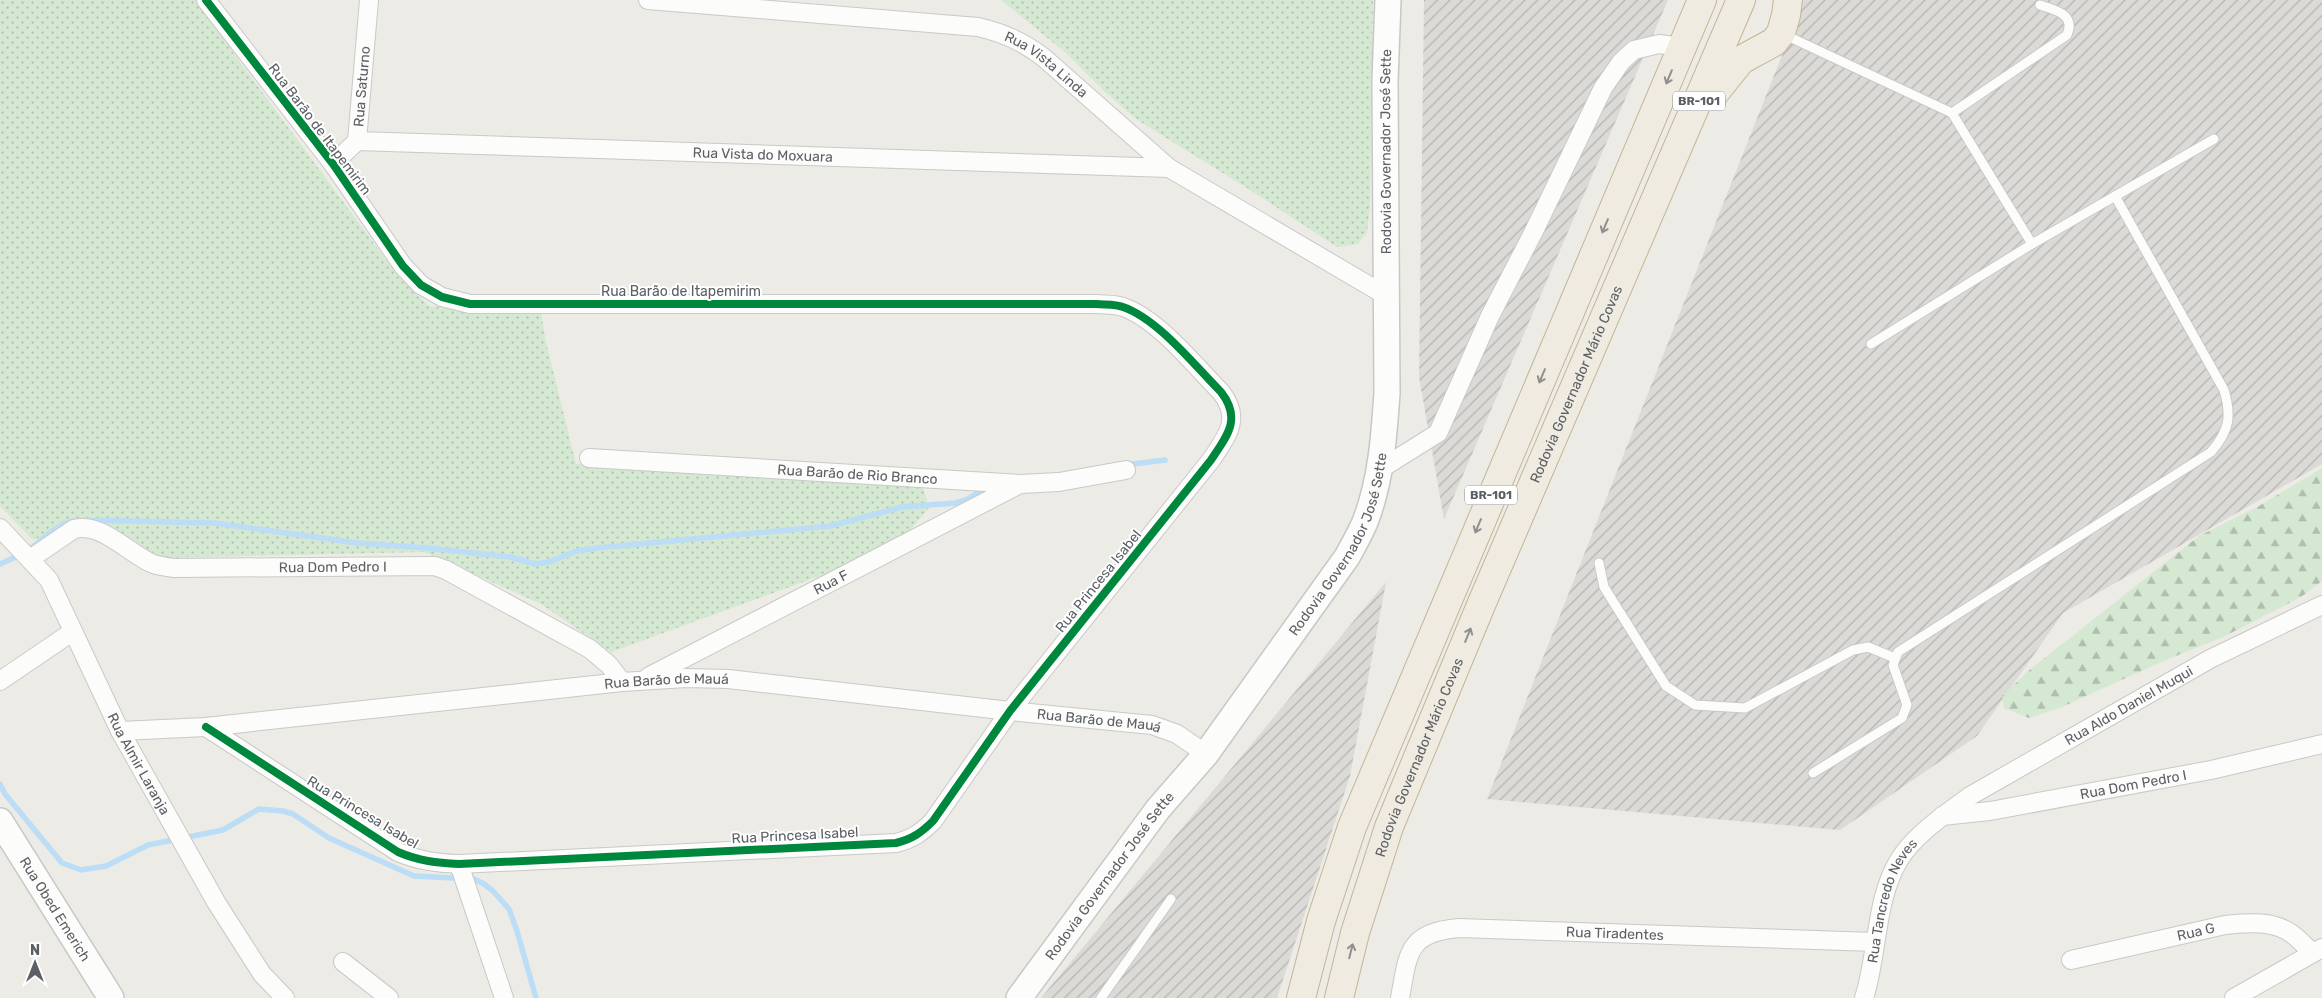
<svg xmlns="http://www.w3.org/2000/svg" width="2322" height="998" viewBox="0 0 2322 998" font-family="Rubik,sans-serif">
  <style>
    .industrial { fill: url(#industrial-furrows) }
    .grass { fill: url(#grass-dots) }
    .forest { fill: url(#forest-firs) }
    .lines { fill: none; stroke-linecap: round; stroke-linejoin: round }
    .stream { stroke: #bbddf6; stroke-width: 5.5 }
    .lane-casing { stroke: #c8c9c8; stroke-width: 11 }
    .street-casing { stroke: #c8c9c8; stroke-width: 20 }
    .secondary-casing { stroke: #c7c7c7; stroke-width: 28 }
    .highway-casing { stroke: #c3b594; stroke-width: 30 }
    .lane { stroke: #fcfcfb; stroke-width: 9 }
    .street { stroke: #fcfcfb; stroke-width: 18 }
    .secondary { stroke: #fcfcfb; stroke-width: 25 }
    .highway { stroke: #efebe1; stroke-width: 28 }
    .cycleway-casing { stroke: #fff; stroke-width: 11 }
    .cycleway { stroke: #00873e; stroke-width: 8 }
    .oneway { stroke: #8f9190 }
    .labels { text-anchor: middle; stroke-width: 4; stroke-linejoin: round; paint-order: stroke }
    .shield { fill: #fff; stroke: #8d9092; stroke-width: 1 }
    .shield-label { font-size: 12px; font-weight: bold; fill: #5c6064 }
    .street-label { font-size: 14px; fill: #5c6064; stroke: #fff }
  </style>
  <defs>
    <pattern id="industrial-furrows" width="10" height="10" patternUnits="userSpaceOnUse" patternTransform="scale(1.25)"><rect width="10" height="10" fill="#dcdad6"/><path d="M-1 1l2-2M0 10L10 0M9 11l2-2" fill="none" stroke="#b6b4b1"/></pattern>
    <pattern id="grass-dots" width="8" height="8" patternUnits="userSpaceOnUse" patternTransform="scale(1.25)"><rect width="8" height="8" fill="#d4e8d2"/><path d="M2 2h.1M6 6h.1" fill="none" stroke="#afbfae" stroke-width="1.8" stroke-linecap="round"/></pattern>
    <pattern id="forest-firs" width="22" height="20" patternUnits="userSpaceOnUse" patternTransform="scale(1.25)"><rect width="22" height="20" fill="#d4e8d2"/><path d="M5 1l3.5 6h-7zM16 11l3.5 6h-7z" fill="#afbfae"/></pattern>
  </defs>
  <rect width="100%" height="100%" fill="#ecebe6"/>
  <!-- industrial -->
  <g class="industrial">
    <polygon points="1424,0 1668,0 1444,519 1419,377"/>
    <polygon points="1804,0 2322,0 2322,464 2063,613 1977,736 1840,830 1487,799"/>
    <polygon points="1386,582 1350,776 1277,998 1041,998"/>
  </g>
  <!-- grass -->
  <g class="grass">
    <polygon points="0,0 199,0 234,54 398,276 429,306 541,314 546,342 576,464 922,484 929,508 894,549 611,652 541,604 424,552 158,558 93,516 33,540 0,506"/>
    <polygon points="1001,0 1373,0 1370,206 1367,232 1358,244 1337,247 1255,193 1136,119 1103,90 1066,53"/>
  </g>
  <!-- forest -->
  <polygon class="forest" points="2322,468 2322,581 2301,597 2223,637 2161,662 2062,707 2029,718 2004,708 2002,696 2027,672 2199,536 2259,506"/>
  <g class="lines">
    <!-- stream -->
    <g class="stream">
      <polyline points="1125,465 1165,460"/>
      <polyline points="86,520 215,523 357,543 428,548 511,557 535,564 549,562 577,551 597,548 830,526 902,507 955,503 966,500 988,486"/>
      <path d="M30,549C43,539 57,524 74,521"/>
      <polyline points="0,564 22,554"/>
      <polyline points="0,784 5,794 62,863 81,870 106,866 148,845 223,830 259,809 283,811 293,814 329,838 414,876 474,879 484,884 493,891 509,909 517,931 536,998"/>
    </g>
    <defs>
      <g id="lane">
        <polyline points="1783,34 1952,113 2032,244"/>
        <path d="M1952,113L2067,35C2076,14 2055,10 2040,5"/>
        <polyline points="1871,344 2032,244 2214,139"/>
        <polyline points="1599,563 1604,587 1666,686 1695,705 1745,708 1853,650 1868,647 1895,658"/>
        <path d="M1813,773L1902,718L1907,705L1893,665L1898,652L2211,452C2229,431 2232,417 2224,390L2115,196"/>
        <polyline points="1101,998 1171,899"/>
      </g>
      <g id="street">
        <path id="s1" d="M648,0L978,27C1003,33 1022,41 1043,57L1169,168L1385,295"/>
        <path id="s2" d="M357,141L1169,168"/>
        <path id="s3" d="M333,164L357,141L369,0"/>
        <path id="s4" d="M589,458L1020,484L1059,482L1126,470"/>
        <polyline points="1379,470 1438,433 1490,316 1534,231 1603,88 1621,62 1634,50 1659,44 1682,47"/>
        <path id="s5" d="M0,528L49,580L120,731L216,902L262,974L285,998"/>
        <path id="s6" d="M30,559L74,529C101,522 127,552 151,563C158,566 166,567 174,568L435,566L446,570L590,649L609,665L622,682"/>
        <path id="s7" d="M648,677L1020,484"/>
        <polyline points="0,681 72,632"/>
        <path d="M206,727L398,852C419,861 437,863 459,864L896,843C912,839 921,833 933,821L1010,711L1211,460C1227,436 1242,419 1221,392C1195,366 1158,319 1123,307C1115,304 1105,305 1096,304H470L442,297L421,285L403,266L333,164L206,0"/>
        <path id="s8" d="M120,731L206,727L622,682L686,678L728,679L1010,711L1152,725L1177,734L1206,754"/>
        <path id="s9" d="M1942,816L1990,811L2211,770L2322,744"/>
        <polyline points="459,864 504,998"/>
        <path id="s10" d="M2071,960L2225,925C2247,923 2273,920 2292,934C2299,939 2306,947 2313,953"/>
        <polyline points="343,962 389,998"/>
        <path id="s11" d="M1400,998C1408,954 1407,932 1459,928L1875,942"/>
        <path id="s12" d="M1864,998C1878,955 1875,899 1899,860C1914,835 1947,813 1970,796L2210,659L2322,605"/>
        <polyline points="2234,998 2322,948"/>
      </g>
      <g id="secondary">
        <path id="s13" d="M0,821L111,998"/>
        <path id="s14" d="M1019,998L1158,809L1206,754L1347,557C1353,546 1360,534 1365,522C1381,481 1384,437 1387,393L1385,81L1388,0"/>
      </g>
      <g id="highway">
        <polyline points="1713,95 1741,60 1774,42 1781,33 1786,15 1788,0"/>
        <polyline points="1301,998 1321,921 1352,827 1702,0"/>
        <path id="s15" d="M1339,998L1355,933L1389,827L1481,605L1741,0"/>
      </g>
    </defs>
    <!-- lane casing -->
    <use href="#lane" class="lane-casing"/>
    <!-- street casing -->
    <use href="#street" class="street-casing"/>
    <!-- secondary casing -->
    <use href="#secondary" class="secondary-casing"/>
    <!-- highway casing -->
    <use href="#highway" class="highway-casing"/>
    <!-- lane -->
    <use href="#lane" class="lane"/>
    <!-- street -->
    <use href="#street" class="street"/>
    <!-- secondary -->
    <use href="#secondary" class="secondary"/>
    <!-- highway -->
    <use href="#highway" class="highway"/>
    <defs>
      <path id="cycleway" d="M206,727L398,852C419,861 437,863 459,864L896,843C912,839 921,833 933,821L1010,711L1211,460C1227,436 1242,419 1221,392C1195,366 1158,319 1123,307C1115,304 1105,305 1096,304H470L442,297L421,285L403,266L333,164L206,0"/>
    </defs>
    <!-- cycleway casing -->
    <use href="#cycleway" class="cycleway-casing"/>
    <!-- cycleway -->
    <use href="#cycleway" class="cycleway"/>
  </g>
  <!-- one-way arrows -->
  <defs><path id="oneway-shaft" d="M-6 0H5M1.5-3L5.5 0L1.5 3" fill="none" stroke-width="1.6" stroke-linecap="round" stroke-linejoin="round" transform="scale(1.25)"/></defs>
  <g class="oneway">
    <use href="#oneway-shaft" transform="translate(1669 77) rotate(113)"/>
    <use href="#oneway-shaft" transform="translate(1605 226) rotate(113)"/>
    <use href="#oneway-shaft" transform="translate(1542 376) rotate(113)"/>
    <use href="#oneway-shaft" transform="translate(1478 526) rotate(113)"/>
    <use href="#oneway-shaft" transform="translate(1468 635) rotate(-68)"/>
    <use href="#oneway-shaft" transform="translate(1351 951) rotate(-76)"/>
  </g>
  <g class="labels">
    <!-- shield labels -->
    <g class="shield">
      <rect x="1673" y="91.5" width="52" height="19" rx="4"/>
      <rect x="1465" y="485.5" width="52" height="19" rx="4"/>
    </g>
    <g class="shield-label">
      <text x="1699" y="105">BR-101</text>
      <text x="1491" y="499">BR-101</text>
    </g>
    <!-- street labels -->
    <g class="street-label">
      <text dy="5" stroke="none"><textPath href="#s1" startOffset="410">Rua Vista Linda</textPath></text>
      <text dy="5" stroke="none"><textPath href="#s3" startOffset="88">Rua Saturno</textPath></text>
      <text transform="translate(320 129) rotate(53)" y="5">Rua Barão de Itapemirim</text>
      <text dy="5" stroke="none"><textPath href="#s14" startOffset="962">Rodovia Governador José Sette</textPath></text>
      <text dy="5" stroke="none"><textPath href="#s2" startOffset="406">Rua Vista do Moxuara</textPath></text>
      <text x="681" y="296">Rua Barão de Itapemirim</text>
      <text dy="5" stroke="none"><textPath href="#s15" startOffset="659">Rodovia Governador Mário Covas</textPath></text>
      <text dy="5" stroke="none"><textPath href="#s4" startOffset="269">Rua Barão de Rio Branco</textPath></text>
      <text dy="5" stroke="none"><textPath href="#s14" startOffset="558">Rodovia Governador José Sette</textPath></text>
      <text dy="5" stroke="none"><textPath href="#s6" startOffset="322">Rua Dom Pedro I</textPath></text>
      <text transform="translate(1098 581) rotate(-51)" y="5">Rua Princesa Isabel</text>
      <text dy="5" stroke="none"><textPath href="#s7" startOffset="206">Rua F</textPath></text>
      <text dy="5" stroke="none"><textPath href="#s8" startOffset="549">Rua Barão de Mauá</textPath></text>
      <text dy="5" stroke="none"><textPath href="#s12" startOffset="422">Rua Aldo Daniel Muqui</textPath></text>
      <text dy="5" stroke="none"><textPath href="#s8" startOffset="984">Rua Barão de Mauá</textPath></text>
      <text dy="5" stroke="none"><textPath href="#s15" startOffset="254">Rodovia Governador Mário Covas</textPath></text>
      <text dy="5" stroke="none"><textPath href="#s5" startOffset="276">Rua Almir Laranja</textPath></text>
      <text dy="5" stroke="none"><textPath href="#s9" startOffset="194">Rua Dom Pedro I</textPath></text>
      <text transform="translate(363 812) rotate(31)" y="5">Rua Princesa Isabel</text>
      <text transform="translate(795 835) rotate(-3)" y="5">Rua Princesa Isabel</text>
      <text dy="5" stroke="none"><textPath href="#s14" startOffset="152">Rodovia Governador José Sette</textPath></text>
      <text dy="5" stroke="none"><textPath href="#s12" startOffset="102">Rua Tancredo Neves</textPath></text>
      <text dy="5" stroke="none"><textPath href="#s13" startOffset="104">Rua Obed Emerich</textPath></text>
      <text dy="5" stroke="none"><textPath href="#s10" startOffset="128">Rua G</textPath></text>
      <text dy="5" stroke="none"><textPath href="#s11" startOffset="260">Rua Tiradentes</textPath></text>
    </g>
  </g>
  <!-- north arrow -->
  <g transform="translate(35 963)" stroke="#ffffff" stroke-width="4" paint-order="stroke">
  <path d="M0-4L9 19L0 12L-9 19Z" fill="#5c6064"/>
  <text y="-8" font-size="14" font-weight="bold" text-anchor="middle" fill="#5c6064">N</text>
  </g>
</svg>
